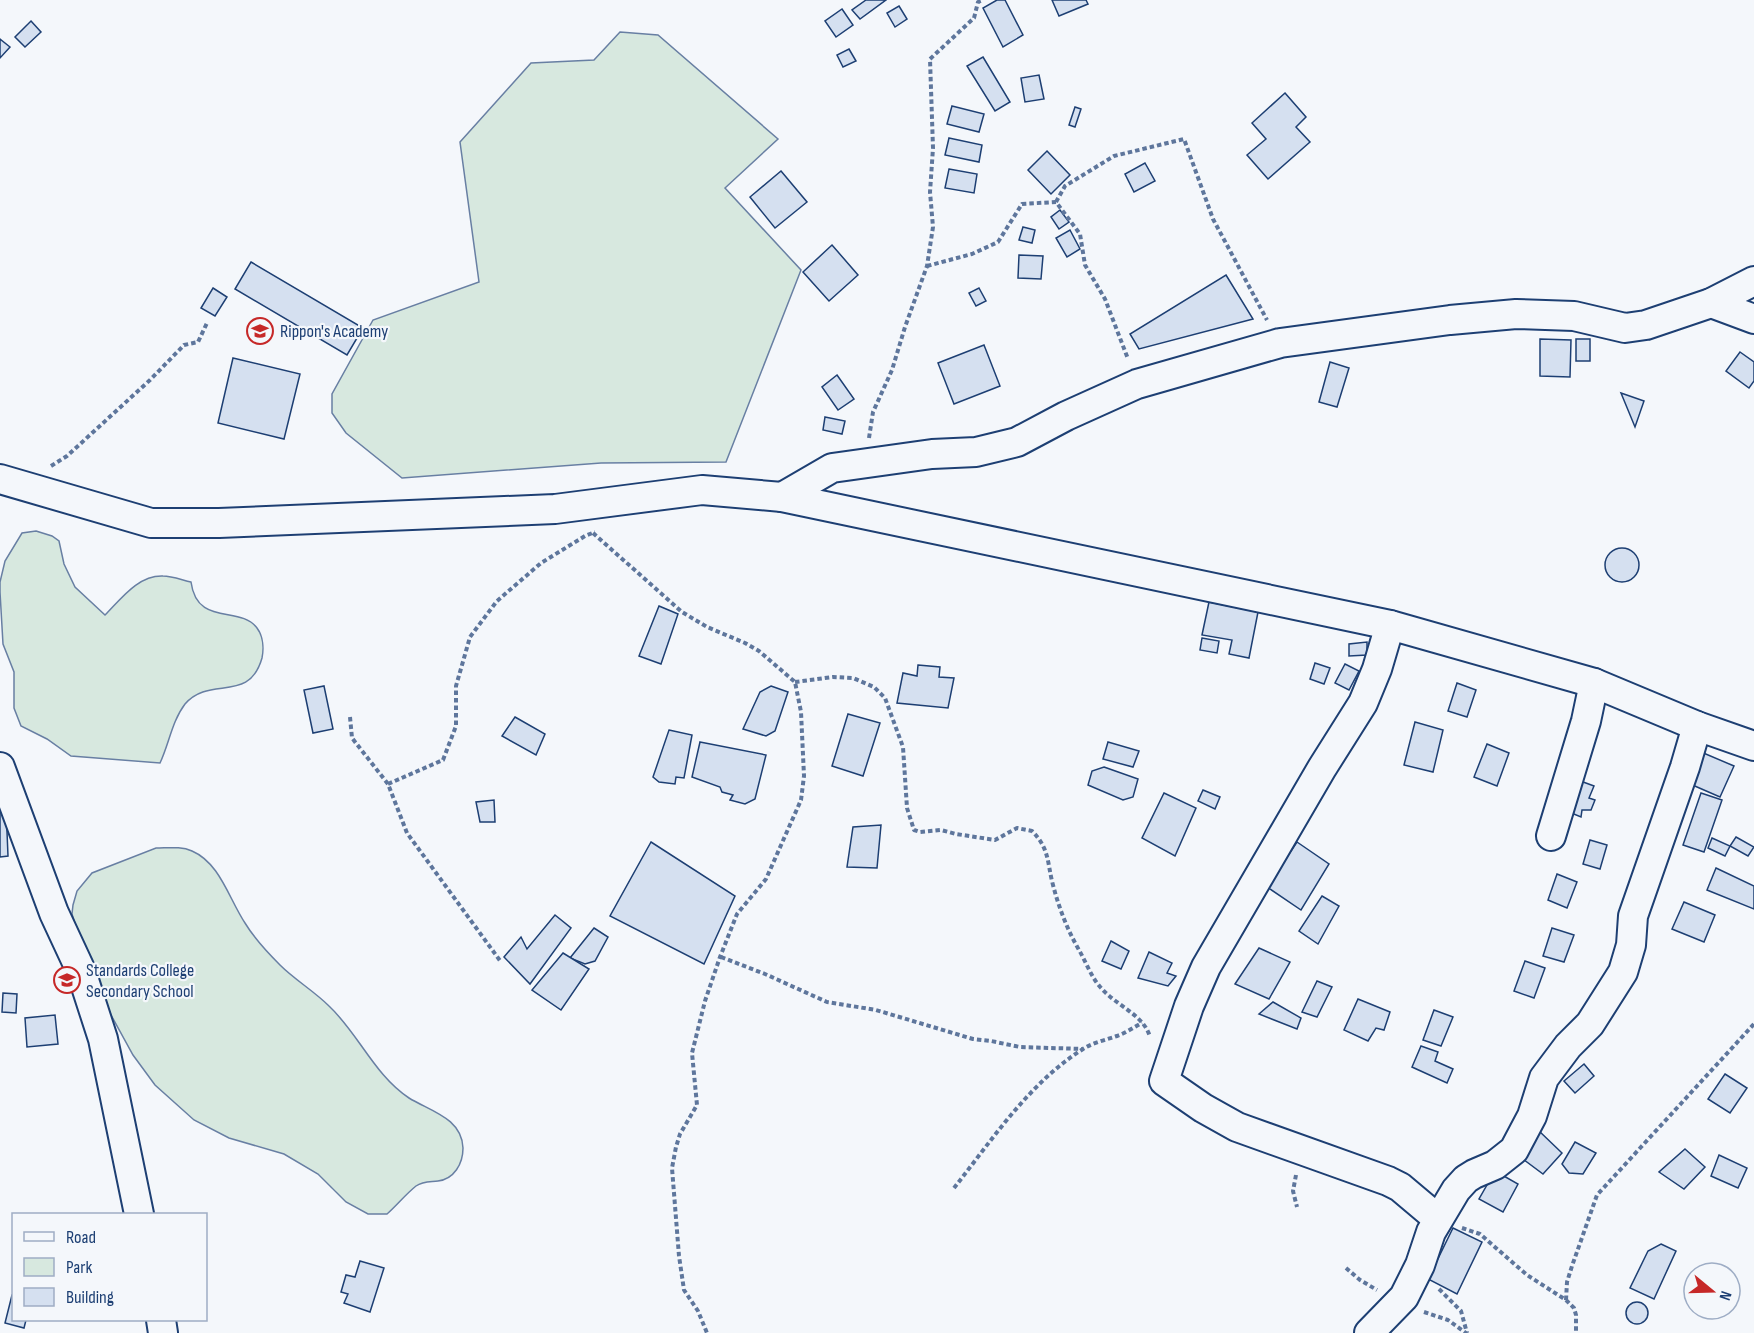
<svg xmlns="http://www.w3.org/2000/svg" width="1754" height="1333" viewBox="0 0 1754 1333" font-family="'Sofia Sans Condensed',sans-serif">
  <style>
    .green { fill: #d7e8df; stroke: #687fa3; stroke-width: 1.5 }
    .building { fill: #d5e0f0; stroke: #1d3f73; stroke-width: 1.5 }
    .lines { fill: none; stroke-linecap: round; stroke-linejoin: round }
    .minor-casing { stroke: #1d3f73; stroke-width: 32 }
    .path { stroke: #5e769c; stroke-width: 4; stroke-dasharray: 4.5 3; stroke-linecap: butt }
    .minor { stroke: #f4f7fb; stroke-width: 28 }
    .labels { text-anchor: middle; stroke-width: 4.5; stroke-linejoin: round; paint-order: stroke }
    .poi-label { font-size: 18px; fill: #1d3f73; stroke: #f4f7fb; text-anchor: start }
  </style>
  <rect width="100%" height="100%" fill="#f4f7fb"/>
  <!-- green -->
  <g class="green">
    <polygon points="620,32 658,35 778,139 725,188 801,270 726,462 601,463 402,478 346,433 332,413 332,394 373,320 479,282 460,142 531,63 594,60"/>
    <path d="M36,531L52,536L59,541L64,564L75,587L105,615C121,599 138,575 163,576C172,576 182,580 191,582C197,627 240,605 257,628C263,636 264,648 262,658C249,704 210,675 185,704C172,721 169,744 160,763L71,756L47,739L21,726L14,708V672L3,644L0,592V582L5,561L22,533Z"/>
    <path d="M156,848C168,848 181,846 192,851C220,863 229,899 245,923C254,938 268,953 280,965C295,980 314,991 329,1006C358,1033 375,1076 409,1098C430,1111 462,1118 463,1148C463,1164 454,1179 438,1181C430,1182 423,1181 416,1186C406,1194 397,1205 387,1214H368L346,1202L318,1174L284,1154L229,1138L194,1120L155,1085L133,1055L111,1015L76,927L72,914L73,905L77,891L92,873Z"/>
  </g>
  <!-- building -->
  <g class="building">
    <polygon points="866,0 886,0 860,19 852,10"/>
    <polygon points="997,0 1005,0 1023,35 1003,47 983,8"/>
    <polygon points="1052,0 1086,0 1088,4 1059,16"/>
    <polygon points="899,6 907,19 895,27 887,13"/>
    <polygon points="842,9 853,25 836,37 825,21"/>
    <polygon points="31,21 41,32 25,47 15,37"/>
    <polygon points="0,39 10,47 0,58"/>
    <polygon points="849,49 856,61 843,67 837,55"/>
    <polygon points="983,57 1010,102 995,111 967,66"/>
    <polygon points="1039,75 1044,99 1025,102 1021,78"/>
    <polygon points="1285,93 1306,117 1296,127 1310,142 1268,179 1247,155 1266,139 1252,123"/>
    <polygon points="952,106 984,114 979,132 947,124"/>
    <polygon points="1075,107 1081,109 1075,127 1069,125"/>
    <polygon points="949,138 982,145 979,162 945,155"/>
    <polygon points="1047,151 1070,175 1051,194 1028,170"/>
    <polygon points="1145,163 1155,181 1134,192 1125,174"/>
    <polygon points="949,169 977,174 974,193 945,188"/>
    <polygon points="781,171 807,202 775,228 750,197"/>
    <polygon points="1060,210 1069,222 1059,229 1051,217"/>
    <polygon points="1023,227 1035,230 1032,243 1019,240"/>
    <polygon points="1070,230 1080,249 1067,257 1056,238"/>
    <polygon points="832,245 858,275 829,301 803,272"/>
    <polygon points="1019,255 1043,256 1041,279 1018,278"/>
    <polygon points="251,262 363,328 347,355 235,289"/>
    <polygon points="1226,275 1253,319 1139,349 1130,334"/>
    <polygon points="213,288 227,297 215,316 201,308"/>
    <polygon points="979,288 986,301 976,306 969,293"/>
    <polygon points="1540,339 1571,340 1570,377 1540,376"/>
    <rect x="1576" y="339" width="14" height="22"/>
    <polygon points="984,345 1000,386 954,404 938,363"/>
    <polygon points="1740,352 1754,362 1754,381 1749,388 1726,371"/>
    <polygon points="233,358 300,374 284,439 218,423"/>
    <polygon points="1330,362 1349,368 1337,407 1319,402"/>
    <polygon points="837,375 854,399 838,410 822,387"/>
    <polygon points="1621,393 1644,401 1635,427"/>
    <polygon points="825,417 845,421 842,434 823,430"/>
    <circle cx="1622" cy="565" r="17"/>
    <polygon points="1209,602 1258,612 1249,658 1229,654 1232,640 1202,635"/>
    <polygon points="659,606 678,614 661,664 639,656"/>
    <polygon points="1202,638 1219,641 1217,653 1200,650"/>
    <polygon points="1367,642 1367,655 1349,656 1349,644"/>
    <polygon points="1315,663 1330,668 1324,684 1310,679"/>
    <polygon points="1345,664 1359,671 1349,690 1335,683"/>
    <polygon points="918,665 940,667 939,677 954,678 948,708 897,703 903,673 917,676"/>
    <polygon points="1457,683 1476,690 1467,717 1448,711"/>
    <polygon points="324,686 333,729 313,733 304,690"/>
    <polygon points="771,686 788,692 775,731 766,736 743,729 760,692"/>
    <polygon points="848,714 880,723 863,776 832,766"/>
    <polygon points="515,717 545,734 536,755 502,736"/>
    <polygon points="1415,722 1443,730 1433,772 1404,765"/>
    <polygon points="669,730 692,735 684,778 676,777 675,784 659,782 653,777"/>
    <polygon points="700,742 766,755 755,799 745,804 730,800 733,795 722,792 720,787 692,777"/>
    <polygon points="1108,742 1139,751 1133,767 1103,759"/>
    <polygon points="1487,744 1509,753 1497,786 1474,777"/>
    <polygon points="1694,749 1734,766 1720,797 1681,780"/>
    <polygon points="1104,767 1138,779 1133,797 1123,800 1088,785 1092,771"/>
    <polygon points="1575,779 1594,786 1589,798 1595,800 1591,810 1582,810 1581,817 1564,810"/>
    <polygon points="1203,790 1220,797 1215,809 1198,801"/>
    <polygon points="1164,793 1196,808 1175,856 1142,838"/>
    <polygon points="1701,793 1722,800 1704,852 1683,845"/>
    <polygon points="494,800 495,822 480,822 476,802"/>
    <polygon points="0,807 6,807 8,856 0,857"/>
    <polygon points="881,825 877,868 847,867 853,827"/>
    <polygon points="1736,837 1754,847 1748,856 1730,846"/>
    <polygon points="1712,838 1730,846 1725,856 1708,848"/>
    <polygon points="1590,840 1607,845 1600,869 1583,864"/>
    <polygon points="651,842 735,896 704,964 610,916"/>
    <polygon points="1297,842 1329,864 1301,910 1267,887"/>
    <polygon points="1716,868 1754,886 1754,909 1707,890"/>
    <polygon points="1557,874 1577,882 1567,908 1548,900"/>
    <polygon points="1322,896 1339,906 1318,944 1299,931"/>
    <polygon points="1684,902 1715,915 1704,942 1672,929"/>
    <polygon points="555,915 571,928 530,984 504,957 521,937 527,949"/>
    <polygon points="594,928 608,937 595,961 585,964 570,958"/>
    <polygon points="1552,928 1574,935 1564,962 1543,956"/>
    <polygon points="1111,941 1129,951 1121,969 1102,961"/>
    <polygon points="1259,948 1290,962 1269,999 1235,984"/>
    <polygon points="1149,952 1172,963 1167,973 1176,976 1168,986 1138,978"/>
    <polygon points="563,953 589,969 561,1010 532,990"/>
    <polygon points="1525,961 1545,968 1534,998 1514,991"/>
    <polygon points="1317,981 1332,987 1317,1017 1302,1012"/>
    <polygon points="3,993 17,994 16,1013 2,1012"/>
    <polygon points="1358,999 1390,1012 1384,1030 1376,1028 1368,1041 1344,1030"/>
    <polygon points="1273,1002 1301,1018 1297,1029 1259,1014"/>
    <polygon points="1434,1010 1453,1017 1441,1046 1423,1040"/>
    <polygon points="55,1015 58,1044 27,1047 25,1018"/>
    <polygon points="1421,1046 1438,1052 1435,1061 1453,1069 1447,1083 1412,1067"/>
    <polygon points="1584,1064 1594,1076 1575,1093 1564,1081"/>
    <polygon points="1725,1074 1747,1088 1730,1113 1708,1099"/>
    <polygon points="1538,1130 1562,1153 1543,1174 1516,1154"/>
    <polygon points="1575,1142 1596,1153 1583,1174 1569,1173 1562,1164"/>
    <polygon points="1685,1149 1705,1167 1684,1189 1659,1172"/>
    <polygon points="1719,1155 1747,1168 1738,1188 1711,1176"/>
    <polygon points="1495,1171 1518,1184 1503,1212 1479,1199"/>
    <polygon points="1453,1228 1482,1242 1457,1294 1428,1279"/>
    <polygon points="1661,1244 1676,1251 1654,1299 1630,1288 1648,1251"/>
    <polygon points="360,1261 384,1268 370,1312 344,1303 348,1294 341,1292 346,1275 355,1277"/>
    <polygon points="12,1295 14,1295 14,1320 26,1320 24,1328 5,1323"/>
    <circle cx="1637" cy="1313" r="11"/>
  </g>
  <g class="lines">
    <defs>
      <g id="minor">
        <polyline points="1711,303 1754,319"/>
        <polyline points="0,479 151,523 219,523 555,509 702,490 782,497 1390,625 1594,683 1697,726 1754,746"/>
        <polyline points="782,497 832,468 932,454 976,452 1017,442 1066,416 1137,384 1280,343 1450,320 1516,314 1574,316 1625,328 1646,325 1711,303 1754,281"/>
        <polyline points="1390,625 1377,669 1363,703 1322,768 1206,967 1189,1006 1164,1081 1203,1108 1237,1127 1388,1181 1400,1187 1438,1219"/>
        <polyline points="0,767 54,913 81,971 103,1039 139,1214"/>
        <polyline points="1551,836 1586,721 1594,683"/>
        <polyline points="161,1320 163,1333"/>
        <polyline points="1369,1333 1404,1297 1420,1265 1431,1232 1456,1190 1466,1179 1474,1174 1495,1165 1514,1150 1532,1116 1544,1078 1568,1046 1590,1024 1623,972 1631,945 1633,916 1685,767 1697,726"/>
      </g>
    </defs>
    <!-- minor casing -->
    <use href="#minor" class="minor-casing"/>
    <!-- path -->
    <g class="path">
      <polyline points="1056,202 1065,186 1114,156 1184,139 1213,219 1267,320"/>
      <polyline points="927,266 972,254 998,242 1022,204 1056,202 1080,234 1085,265 1105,299 1128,359"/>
      <polyline points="869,438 873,412 892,370 905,327 927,266 933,227 930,192 933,148 930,59 974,18 978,2 983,0"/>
      <polyline points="51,466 67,456 150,380 184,345 198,342 207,323"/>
      <polyline points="593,533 682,612 707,627 745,643 759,651 795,682 801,712 804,776 801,800 766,879 737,914 720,957 705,1001 692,1053 697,1105 680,1134 676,1147 672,1168 679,1256 684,1290 698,1311 707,1333"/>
      <path d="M795,682L833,677L853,678L874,687L885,698L903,747L907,808L914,830L920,832L941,830L956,834L995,840L1017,828L1032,831C1050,849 1047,863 1053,885C1059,908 1067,929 1079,950C1086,962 1092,979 1102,989C1117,1006 1144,1015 1150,1037"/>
      <polyline points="350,717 352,738 388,784 407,833 501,962"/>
      <polyline points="388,784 443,760 456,726 456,686 470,637 497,601 541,563 585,536 595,532"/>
      <polyline points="721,957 765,974 827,1002 876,1010 973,1039 991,1041 1020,1047 1083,1049"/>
      <polyline points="1296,1175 1293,1191 1297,1207"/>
      <path d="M954,1188C992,1140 1029,1083 1083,1049C1094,1042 1106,1040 1117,1036C1126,1033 1134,1027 1142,1023"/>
      <polyline points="1462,1228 1480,1234 1527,1275 1566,1300 1574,1308 1576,1315 1576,1333"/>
      <polyline points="1346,1268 1360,1280 1377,1290"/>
      <polyline points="1439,1289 1461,1311 1467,1333"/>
      <polyline points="1566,1300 1567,1282 1572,1266 1597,1195 1754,1024"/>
      <polyline points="1424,1312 1448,1320 1466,1333"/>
    </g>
    <!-- minor -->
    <use href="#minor" class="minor"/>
  </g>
  <!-- icons -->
  <defs>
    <symbol id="school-ring" viewBox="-11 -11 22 22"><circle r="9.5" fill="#f4f7fb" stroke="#c62828" stroke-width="1.5"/><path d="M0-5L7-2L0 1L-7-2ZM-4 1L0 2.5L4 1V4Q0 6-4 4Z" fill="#c62828"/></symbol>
    <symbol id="university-ring" viewBox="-11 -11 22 22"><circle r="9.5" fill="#f4f7fb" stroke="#c62828" stroke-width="1.5"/><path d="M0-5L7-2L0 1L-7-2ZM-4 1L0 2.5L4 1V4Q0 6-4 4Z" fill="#c62828"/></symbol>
  </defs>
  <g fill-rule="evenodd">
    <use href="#school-ring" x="245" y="316" width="30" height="30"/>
    <use href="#university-ring" x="52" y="965" width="30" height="30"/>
  </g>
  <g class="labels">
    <!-- poi labels -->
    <g class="poi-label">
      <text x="280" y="337">Rippon's Academy</text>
      <text x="86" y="976">Standards College<tspan x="86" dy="21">Secondary School</tspan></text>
    </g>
  </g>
  <!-- legend -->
  <rect x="12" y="1213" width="195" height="108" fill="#f4f7fb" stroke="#9eadc5" stroke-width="1.5"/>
  <rect x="24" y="1232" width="30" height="9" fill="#f4f7fb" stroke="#9eadc5" stroke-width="1.5"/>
  <text x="66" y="1243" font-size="18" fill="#1d3f73">Road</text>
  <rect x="24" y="1258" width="30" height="18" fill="#d7e8df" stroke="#9eadc5" stroke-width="1.5"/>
  <text x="66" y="1273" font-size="18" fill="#1d3f73">Park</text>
  <rect x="24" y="1288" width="30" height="18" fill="#d5e0f0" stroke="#9eadc5" stroke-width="1.5"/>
  <text x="66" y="1303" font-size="18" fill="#1d3f73">Building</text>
  <!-- north arrow -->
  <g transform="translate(1712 1291) rotate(109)"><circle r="28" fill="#f4f7fb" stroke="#9eadc5" stroke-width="1.5"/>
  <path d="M0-4.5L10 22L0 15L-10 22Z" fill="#c62828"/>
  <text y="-9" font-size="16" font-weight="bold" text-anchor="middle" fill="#1d3f73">N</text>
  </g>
</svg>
